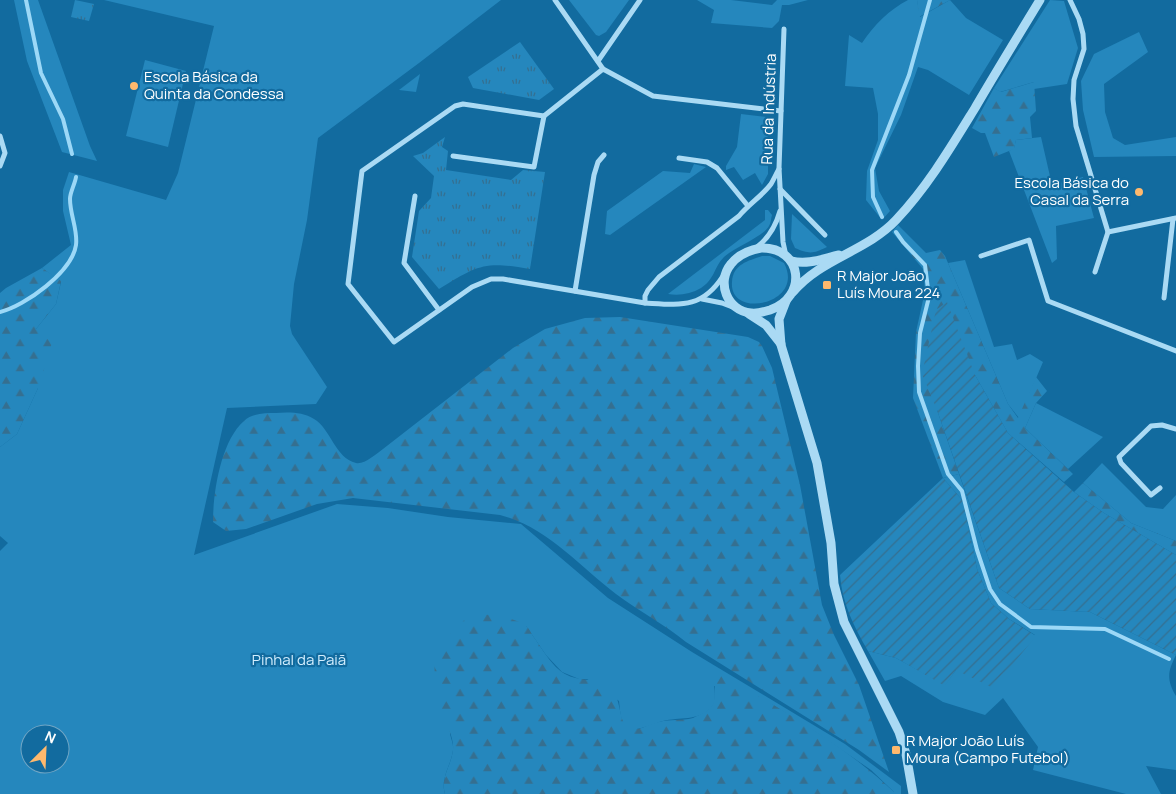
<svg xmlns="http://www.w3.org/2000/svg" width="1176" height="794" viewBox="0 0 1176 794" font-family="Manrope,sans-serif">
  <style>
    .grass { fill: #2587bd; fill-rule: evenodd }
    .forest { fill: url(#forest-firs) }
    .park { fill: url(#park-tufts) }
    .garden { fill: url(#garden-furrows) }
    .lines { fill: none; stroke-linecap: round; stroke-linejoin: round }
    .stream { stroke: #9cd8f7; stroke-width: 4 }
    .minor { stroke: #aadaf4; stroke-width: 5 }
    .tertiary { stroke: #aadaf4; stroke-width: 9 }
    .poi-dot { fill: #ffb96d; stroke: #126b9f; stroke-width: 2 }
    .labels { text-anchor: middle; stroke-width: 4.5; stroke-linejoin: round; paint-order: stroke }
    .poi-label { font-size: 15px; fill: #fff; stroke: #126b9f; text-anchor: start }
    .street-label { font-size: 15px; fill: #fff; stroke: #126b9f }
    .park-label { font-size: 15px; fill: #d3eefe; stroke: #126b9f }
  </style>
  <defs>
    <pattern id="forest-firs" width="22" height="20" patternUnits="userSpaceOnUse" patternTransform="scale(1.25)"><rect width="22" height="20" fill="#2587bd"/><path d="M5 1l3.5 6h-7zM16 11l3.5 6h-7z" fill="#356f90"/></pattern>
    <pattern id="park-tufts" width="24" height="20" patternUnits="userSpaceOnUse" patternTransform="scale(1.25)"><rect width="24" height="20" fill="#2587bd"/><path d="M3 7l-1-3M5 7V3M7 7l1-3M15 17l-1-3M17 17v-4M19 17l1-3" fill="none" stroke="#356f90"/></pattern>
    <pattern id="garden-furrows" width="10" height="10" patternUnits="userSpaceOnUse" patternTransform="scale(1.25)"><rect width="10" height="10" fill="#2587bd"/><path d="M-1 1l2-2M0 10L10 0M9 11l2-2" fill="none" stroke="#356f90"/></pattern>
  </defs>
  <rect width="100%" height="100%" fill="#126b9f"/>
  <!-- grass -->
  <g class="grass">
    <polygon points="14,0 38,0 90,146 97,161 62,152 27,61"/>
    <path d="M104,0H501L419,63L318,138L307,220L294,284L290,326L292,334L327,387L316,404L227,408L194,555L337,504L388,508L448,517L521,524L608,598L692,652L845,744L901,786V794H894V792L871,770L817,733L773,705L714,686C715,693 716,703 711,708C698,721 679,717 663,721C654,723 633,734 626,727C620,721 620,708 619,701L587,679H579L562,672L546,655L526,626L450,734C451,739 454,745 453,750C451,766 440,778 445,794H0V551L8,543L0,536V447L17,434L38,388L36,329L56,304L61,282L42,268L71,245L63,211V190L69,172L166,200L178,173L214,26ZM30,734H60V764H30Z"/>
    <polygon points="569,0 629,0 606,32 599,36 596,35"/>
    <polygon points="697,0 731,0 772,5 777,0 808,0 789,5 782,5 779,21 772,28 711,23 714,10"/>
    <path d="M908,0H917L920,17L950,0L966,18L1003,40L969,95L928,70L918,67L901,115L875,168L879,191L890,211L882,220L866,200L867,171L878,140V114L873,88L845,86L849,35L862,43C873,26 890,9 908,0Z"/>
    <polygon points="1050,0 1064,1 1078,48 1067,84 1034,89 1034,82 1000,92 994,88"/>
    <polygon points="1139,32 1148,52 1104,84 1105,112 1113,138 1125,145 1176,137 1176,156 1094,157 1083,110 1081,81 1094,54"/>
    <polygon points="145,60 186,71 168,147 126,136"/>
    <polygon points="420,74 416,92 399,90"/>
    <polygon points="741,114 767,117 768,119 768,174 762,185 755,173 743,180 734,167 726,170 726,166 737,147"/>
    <polygon points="1041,137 1052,185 1083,177 1094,218 1056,226 1057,259 1052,263 1009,151 1014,148 1016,140"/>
    <polygon points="694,164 706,167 610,235 605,234 607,211 663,171 690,173"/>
    <path d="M765,210H768L772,215C771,218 771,223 769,226C764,236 735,247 724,257C714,267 715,279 701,288C691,294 679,296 668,294L765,220Z"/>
    <path d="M792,214L827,247C813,254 809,254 795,248L791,239Z"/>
    <path d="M762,256H770L784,263C806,304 729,320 732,282C733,264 748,261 762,256Z"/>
    <polygon points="965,260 994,347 1012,344 1017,360 1030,354 1043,362 1019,418 1008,404 948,263"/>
    <polygon points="1036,403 1103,437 1068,469 1025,428"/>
    <polygon points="1102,463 1146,507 1163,509 1176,495 1176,541 1131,523 1083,483"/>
    <path d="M959,474L999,588L1030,609L1090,612L1176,655C1168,671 1166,679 1176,696V770L1146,766L1161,794H1126L1033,770L1038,747L1003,698L985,715L943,702L901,676L885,681L868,651L896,658L945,685L956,670L1035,635L1009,619L991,603L977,569L963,501L943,478Z"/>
  </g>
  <!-- forest -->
  <g class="forest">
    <polygon points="917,0 950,0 919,17"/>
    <polygon points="1034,82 1036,111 1030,117 1032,138 1016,140 1014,149 994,157 985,133 981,133 972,128 994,88 1001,92"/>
    <polygon points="898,225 926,253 940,250 945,256 1008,404 1018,418 1036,377 1047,391 1036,403 1025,428 1073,474 1064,482 1008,433 975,375 937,410 959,474 943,478 913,398 916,332 925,291 923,269 892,232"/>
    <polygon points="42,268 61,281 56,304 36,329 52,343 38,388 17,434 0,447 0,293 6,288"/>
    <path d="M620,317L748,337L759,342L762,346L772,368L800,485L822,605L834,635L859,685L889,772L859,750L686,642C664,624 639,611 616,594C579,566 547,527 500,515L353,498L317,504L246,529L226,531L213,522C213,492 221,441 244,421C252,413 266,413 276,413C289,412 303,412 314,419C331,429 335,458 356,463C364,465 376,454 383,449L513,348L545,329L585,318Z"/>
    <polygon points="1083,483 1131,523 1176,541 1176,555 1104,513 1074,492"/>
    <path d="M482,614C494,615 518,619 526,626C529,628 531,633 533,636C541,647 552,667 565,674C579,682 594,677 608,686C626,699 614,731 637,729C645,728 651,723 659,722C670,719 682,721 693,718C699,715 709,711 712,706C718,696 710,681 722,675C782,710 843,744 894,792V794H445C440,777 452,765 453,749C454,738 447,726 444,716C438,700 429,663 439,648C447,636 459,626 468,616Z"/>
  </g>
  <!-- park -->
  <g class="park">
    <polygon points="75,0 94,4 89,21 71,17"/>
    <polygon points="520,42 554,89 539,100 473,88 468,77"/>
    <path d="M445,137L442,147L448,151L446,170L511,180L523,170L545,172L530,269C484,261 478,265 439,289L412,257L419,211L431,198L434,176L413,156L423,153Z"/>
  </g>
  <!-- garden -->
  <g class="garden">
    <polygon points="947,302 975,375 1008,433 1074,492 1104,513 1176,555 1176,655 1090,612 1030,609 999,588 937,410 922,374 936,310"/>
    <path d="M943,478L963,501L977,569L991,603L1009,619L1036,636L993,688L956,670L945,686L896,658L868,651C854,627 842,603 840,575Z"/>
  </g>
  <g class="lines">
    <!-- stream -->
    <g class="stream">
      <polyline points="26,0 41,73 63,119 72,154"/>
      <polyline points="882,217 873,197 872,170 909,75 930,0"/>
      <polyline points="896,232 903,242 925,265 929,297 920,333 918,366 919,392 948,474 962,491 977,550 990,589 1000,604 1031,627 1105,629 1169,659"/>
      <path d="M0,312C25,306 72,272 76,245C78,230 70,215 70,199C70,192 75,184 76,177"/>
    </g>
    <!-- minor -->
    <g class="minor">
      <polyline points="555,0 603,69"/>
      <polyline points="1070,0 1079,19 1083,34 1084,49 1074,80 1073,99 1076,126 1108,232 1095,272"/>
      <polyline points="784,29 779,168 783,242 786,256"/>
      <polyline points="598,61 640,0"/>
      <polyline points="0,136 5,153 0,166"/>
      <polyline points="453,156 534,167 544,116"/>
      <polyline points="679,158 707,162 717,168 748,206"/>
      <polyline points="780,189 825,235"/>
      <polyline points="415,196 404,263 439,310"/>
      <polyline points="1108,232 1176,218"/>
      <path d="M757,247C769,238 776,225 780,211"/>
      <polyline points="981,256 1029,240 1048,301 1176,351"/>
      <path d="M723,276C702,309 680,305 645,303L503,279H491L472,287L394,342L348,284L362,171L455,106L463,104L544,116L603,69L653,96L781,111"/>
      <polyline points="575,291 594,175 598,162 604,155"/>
      <polyline points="1164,298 1173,219"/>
      <polyline points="702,299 722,303 735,308"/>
      <path d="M645,303V296L648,290L659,277L739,216C749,204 762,196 771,184C774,179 776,174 779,169"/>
      <polyline points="1160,488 1151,495 1121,463 1119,457 1151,426 1162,425 1176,429"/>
    </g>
    <!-- tertiary -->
    <g class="tertiary">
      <path d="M761,248C803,247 808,297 770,310C763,312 757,314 751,313C727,311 716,282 731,264C738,255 750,250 761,248Z"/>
      <path d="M791,261C808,265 822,259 839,255"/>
      <path d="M793,292C820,259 867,251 896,220C928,186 951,147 975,108C996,72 1018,36 1040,0"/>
      <polyline points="786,301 779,319 781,345 817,463 831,543 834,584 844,622 899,732 906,754 913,794"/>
      <polyline points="749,314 766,325 781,344"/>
    </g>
  </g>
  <!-- markers -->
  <g class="poi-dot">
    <circle cx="134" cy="86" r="5"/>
    <circle cx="1139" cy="192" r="5"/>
    <rect x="822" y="280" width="10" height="10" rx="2.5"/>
    <rect x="891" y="745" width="10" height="10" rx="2.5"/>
  </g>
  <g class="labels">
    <!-- poi labels -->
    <g class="poi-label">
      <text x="144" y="82">Escola Básica da<tspan x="144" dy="17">Quinta da Condessa</tspan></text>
      <text x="1129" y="188" text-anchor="end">Escola Básica do<tspan x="1129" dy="17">Casal da Serra</tspan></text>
      <text x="837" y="281">R Major João<tspan x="837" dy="17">Luís Moura 224</tspan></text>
      <text x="906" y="746">R Major João Luís<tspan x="906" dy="17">Moura (Campo Futebol)</tspan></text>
    </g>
    <!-- street labels -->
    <g class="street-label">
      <text transform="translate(769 109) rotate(-88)" y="5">Rua da Indústria</text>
    </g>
    <!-- park labels -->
    <g class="park-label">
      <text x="299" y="665">Pinhal da Paiã</text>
    </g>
  </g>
  <!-- north arrow -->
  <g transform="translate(45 749) rotate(24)"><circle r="24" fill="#126b9f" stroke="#71a6c5"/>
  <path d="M0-4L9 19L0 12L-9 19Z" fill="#ffb96d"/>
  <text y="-8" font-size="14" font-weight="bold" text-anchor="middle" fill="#ffffff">N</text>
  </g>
</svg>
